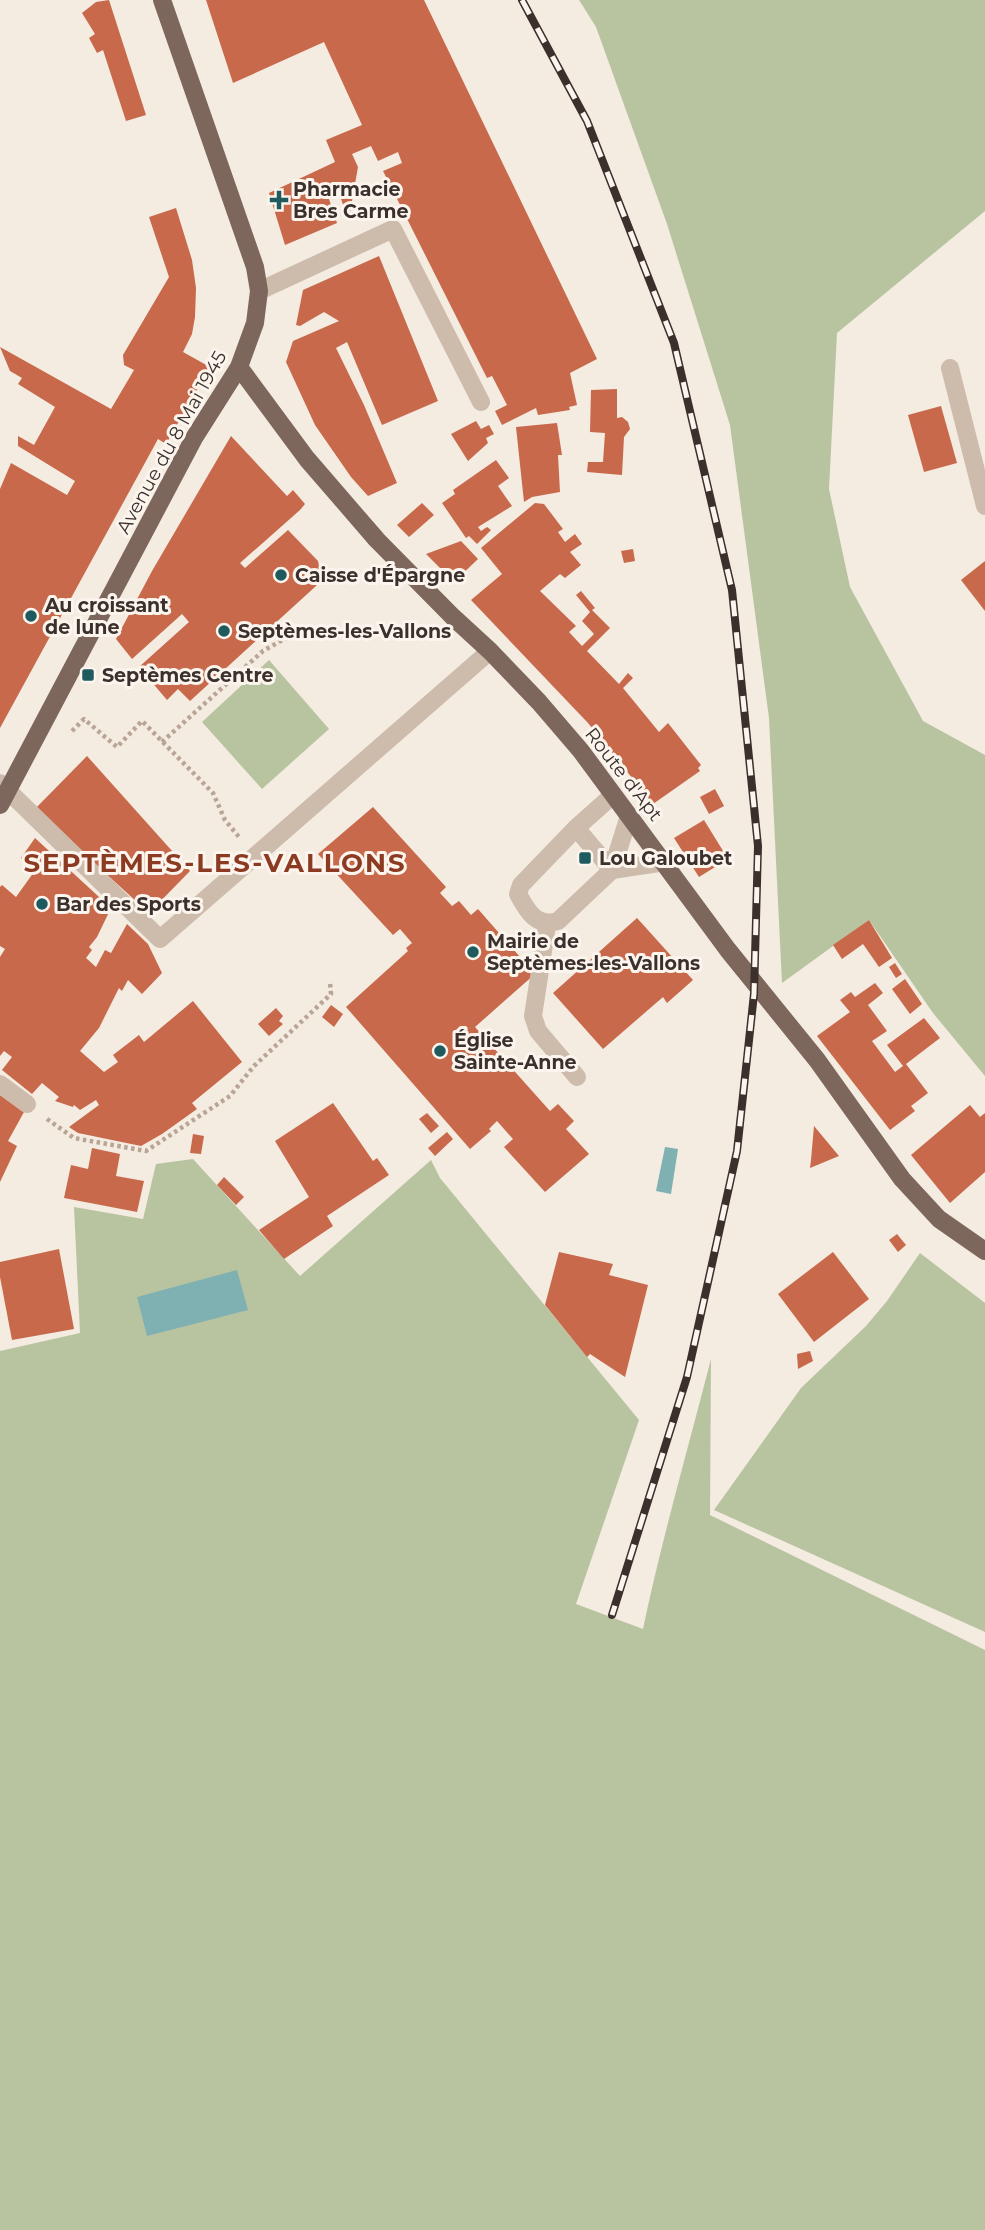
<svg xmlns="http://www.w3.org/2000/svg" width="985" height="2230" viewBox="0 0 985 2230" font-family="Montserrat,sans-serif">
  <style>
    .green { fill: #b8c4a0 }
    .water { fill: #7fb0b2 }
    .building { fill: #c8694b }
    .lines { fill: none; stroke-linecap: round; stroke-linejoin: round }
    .path { stroke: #b9a596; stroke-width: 4.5; stroke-dasharray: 3.5 3.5; stroke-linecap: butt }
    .minor { stroke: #cdbbac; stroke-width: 18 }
    .major { stroke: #7d675c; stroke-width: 18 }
    .rail-casing { stroke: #3b302b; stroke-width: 8 }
    .rail { stroke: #fbf5ee; stroke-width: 5; stroke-dasharray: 16; stroke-linecap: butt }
    .poi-dot { fill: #1f5a5e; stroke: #fbf5ee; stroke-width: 2.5 }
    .labels { text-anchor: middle; stroke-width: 6; stroke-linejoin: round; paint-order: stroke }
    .poi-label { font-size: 19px; font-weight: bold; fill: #3b302b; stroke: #fbf5ee; text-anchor: start }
    .street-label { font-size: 19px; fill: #3b302b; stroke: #fbf5ee }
    .district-label { font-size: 26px; font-weight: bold; letter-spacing: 2px; fill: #8c3b22; stroke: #fbf5ee }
  </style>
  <rect width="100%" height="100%" fill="#f4ebe1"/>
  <!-- green -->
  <g class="green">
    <polygon points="579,0 985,0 985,211 837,333 829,489 850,587 923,721 985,755 985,1076 933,1013 869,920 782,983 769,718 730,425 667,224 596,27"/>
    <polygon points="269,660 329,729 262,789 202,722"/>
    <path d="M193,1159L300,1276L431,1160L440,1178L639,1420L576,1604L643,1629C662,1538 688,1449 711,1359L710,1515L985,1650V2230H0V1351L80,1333L74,1207L143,1219L156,1164Z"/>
    <polygon points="920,1253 985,1303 985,1632 714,1510 801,1388 866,1326 887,1301"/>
  </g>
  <!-- water -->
  <g class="water">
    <polygon points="665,1147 678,1149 671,1194 656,1191"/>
    <polygon points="237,1270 248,1310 147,1336 137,1297"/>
  </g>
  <!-- building -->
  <g class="building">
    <polygon points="109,0 146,115 126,121 103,50 97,53 89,38 95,34 82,13 96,2"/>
    <polygon points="206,0 424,0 597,359 570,373 577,405 569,407 570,410 538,415 536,408 502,425 495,411 507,405 492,376 487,378 383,171 402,163 398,152 378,161 371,146 352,154 358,167 349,218 347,218 339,192 328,196 337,223 285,245 269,193 335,162 326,140 362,125 324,42 233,83"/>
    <polygon points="176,208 192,260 196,288 195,317 192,334 183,352 210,367 166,444 158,439 0,728 0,489 11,463 67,495 75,481 18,446 18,436 34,445 55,407 18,384 22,378 10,371 0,347 111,409 134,370 124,365 123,355 169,277 149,217"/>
    <polygon points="379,256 438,401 382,425 347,342 336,348 364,405 397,483 368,496 351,477 315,425 286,362 293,341 339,321 324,312 300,326 296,325 303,290"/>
    <polygon points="617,389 617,418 622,417 628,422 630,429 624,437 622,475 587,472 588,462 603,462 605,433 590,432 591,390"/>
    <polygon points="941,406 957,463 924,472 908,415"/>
    <polygon points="476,421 481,429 489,425 494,434 486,438 488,443 468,461 451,434"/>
    <polygon points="557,423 562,455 558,455 560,492 532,497 524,502 516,427"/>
    <polygon points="231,436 287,496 293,490 305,504 300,510 240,563 245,568 288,530 318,561 321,577 316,586 190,701 178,689 167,700 139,667 189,622 182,614 132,659 116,639 152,571"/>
    <polygon points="496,460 509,478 498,486 512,506 478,527 481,531 487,527 491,530 477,544 469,536 466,538 442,503 455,494 453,490"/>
    <polygon points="422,503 434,515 409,537 397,525"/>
    <polygon points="535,503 544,504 563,529 558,532 565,542 575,534 582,544 570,552 581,565 565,578 560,574 540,591 576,626 569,632 582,646 594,634 582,621 590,612 576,595 581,591 595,608 592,610 610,628 587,651 619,684 628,673 633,678 623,688 659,732 668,723 701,765 698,768 700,771 653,804 588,723 471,600 502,574 481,548"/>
    <polygon points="461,541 478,559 454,582 426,554"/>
    <polygon points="633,549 635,561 624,563 621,551"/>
    <polygon points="985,561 985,611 961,580"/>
    <polygon points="87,756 190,871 149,913 35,809"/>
    <polygon points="715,789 724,806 709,814 700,797"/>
    <polygon points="373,807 446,887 440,893 452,906 459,901 471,915 478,909 535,974 475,1027 550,1111 558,1104 574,1121 566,1129 589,1154 545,1192 504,1147 513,1139 497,1121 489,1129 491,1131 470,1149 346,1007 408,951 406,948 412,943 400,929 393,935 318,854"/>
    <polygon points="704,820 728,859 699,877 674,838"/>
    <polygon points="35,838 111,908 97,937 89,947 92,950 86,958 96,967 105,950 111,953 127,924 148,944 162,973 142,994 128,980 122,991 119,988 99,1028 80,1051 104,1072 118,1062 113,1055 139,1035 144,1042 193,1001 242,1062 192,1103 197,1109 162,1134 141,1146 78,1133 69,1127 99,1105 96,1100 80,1110 74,1105 73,1107 55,1101 59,1097 42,1083 32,1094 2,1070 12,1057 4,1051 0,1056 0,957 5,949 0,946 0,887 2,885 16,897 34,872 21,858"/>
    <polygon points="637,918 693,980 667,1003 663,997 603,1049 553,993"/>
    <polygon points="869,920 892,958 879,967 863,944 842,959 833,945"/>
    <polygon points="895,963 902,974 896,978 889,967"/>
    <polygon points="905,979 922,1004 910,1014 892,989"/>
    <polygon points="875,983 883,993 868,1005 887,1031 872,1041 895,1072 903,1066 887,1045 924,1018 940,1038 906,1064 928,1093 911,1106 915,1111 890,1130 817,1036 850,1012 840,1000 851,992 855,997"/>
    <polygon points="331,1005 343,1014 334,1027 322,1017"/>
    <polygon points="276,1008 283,1016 279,1021 283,1024 269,1036 258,1024"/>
    <polygon points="0,1095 24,1112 8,1141 17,1146 0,1182"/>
    <polygon points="333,1103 373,1161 377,1158 389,1175 327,1216 333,1226 284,1259 259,1230 309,1197 275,1141"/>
    <polygon points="970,1105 980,1117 985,1113 985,1172 950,1203 911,1155"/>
    <polygon points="427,1113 439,1126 431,1133 419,1119"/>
    <polygon points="814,1126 839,1156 810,1168 811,1160"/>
    <polygon points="447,1132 453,1139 435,1156 428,1148"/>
    <polygon points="193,1134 204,1136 201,1154 190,1153"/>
    <polygon points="92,1148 120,1154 116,1176 144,1181 137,1212 64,1198 71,1165 88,1169"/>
    <polygon points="224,1177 244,1197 236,1205 217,1185"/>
    <polygon points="897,1234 906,1245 898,1252 889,1240"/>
    <polygon points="59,1249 74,1329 12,1340 0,1277 0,1262"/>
    <polygon points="559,1252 613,1264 609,1275 648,1285 625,1377 590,1354 587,1357 545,1305"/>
    <polygon points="833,1252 869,1299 814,1342 778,1294"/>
    <polygon points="810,1351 813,1361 798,1369 797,1354"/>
  </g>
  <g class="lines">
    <!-- path -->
    <g class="path">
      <polyline points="72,731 84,719 117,747 142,721 213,793 225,820 239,837"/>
      <polyline points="162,742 263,651 302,629"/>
      <polyline points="47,1119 74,1138 146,1151 230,1096 254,1066 331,994 330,982"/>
    </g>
    <!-- minor -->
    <g class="minor">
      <polyline points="259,291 393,229 481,402"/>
      <polyline points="950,368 985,506"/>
      <polyline points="0,783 160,939 490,651"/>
      <path d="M613,795L576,828L521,885L518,894C527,911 537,928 558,921L612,870L629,816"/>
      <polyline points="576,828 612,870"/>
      <polyline points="612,870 665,862"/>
      <polyline points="547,925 533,1016 538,1031 577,1077"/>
      <polyline points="0,1084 27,1104"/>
    </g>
    <!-- major -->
    <g class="major">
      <polyline points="239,367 307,459 377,540 453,617 490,651 539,702 581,751 728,950 817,1060 902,1179 939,1219 985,1251"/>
      <polyline points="0,805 194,438 239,367 255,323 259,291 255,267 162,0"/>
    </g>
    <defs>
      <polyline id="rail" points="522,0 587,121 674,343 732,590 758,846 754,994 737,1151 687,1377 612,1615"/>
    </defs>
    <!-- rail casing -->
    <use href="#rail" class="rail-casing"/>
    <!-- rail -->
    <use href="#rail" class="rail"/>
  </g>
  <!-- markers -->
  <g class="poi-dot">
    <path d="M275.5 189.5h7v7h7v7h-7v7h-7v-7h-7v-7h7z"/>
    <circle cx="281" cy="575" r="7"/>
    <circle cx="31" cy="616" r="7"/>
    <circle cx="224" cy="631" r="7"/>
    <rect x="81" y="668" width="14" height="14" rx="3.5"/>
    <rect x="578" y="851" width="14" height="14" rx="3.5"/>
    <circle cx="42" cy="904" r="7"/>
    <circle cx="473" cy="952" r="7"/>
    <circle cx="440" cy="1051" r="7"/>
  </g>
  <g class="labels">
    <!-- poi labels -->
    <g class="poi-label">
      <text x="293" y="196">Pharmacie<tspan x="293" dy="22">Bres Carme</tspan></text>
      <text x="295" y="582">Caisse d'Épargne</text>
      <text x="45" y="612">Au croissant<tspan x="45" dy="22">de lune</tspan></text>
      <text x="238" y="638">Septèmes-les-Vallons</text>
      <text x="102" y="682">Septèmes Centre</text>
      <text x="599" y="865">Lou Galoubet</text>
      <text x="56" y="911">Bar des Sports</text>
      <text x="487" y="948">Mairie de<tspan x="487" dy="22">Septèmes-les-Vallons</tspan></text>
      <text x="454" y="1047">Église<tspan x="454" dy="22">Sainte-Anne</tspan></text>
    </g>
    <!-- street labels -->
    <g class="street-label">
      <text transform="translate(171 442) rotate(-61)" y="7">Avenue du 8 Mai 1945</text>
      <text transform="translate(624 774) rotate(52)" y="7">Route d'Apt</text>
    </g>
    <!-- district labels -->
    <g class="district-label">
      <text x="215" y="872">SEPTÈMES-LES-VALLONS</text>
    </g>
  </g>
</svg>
